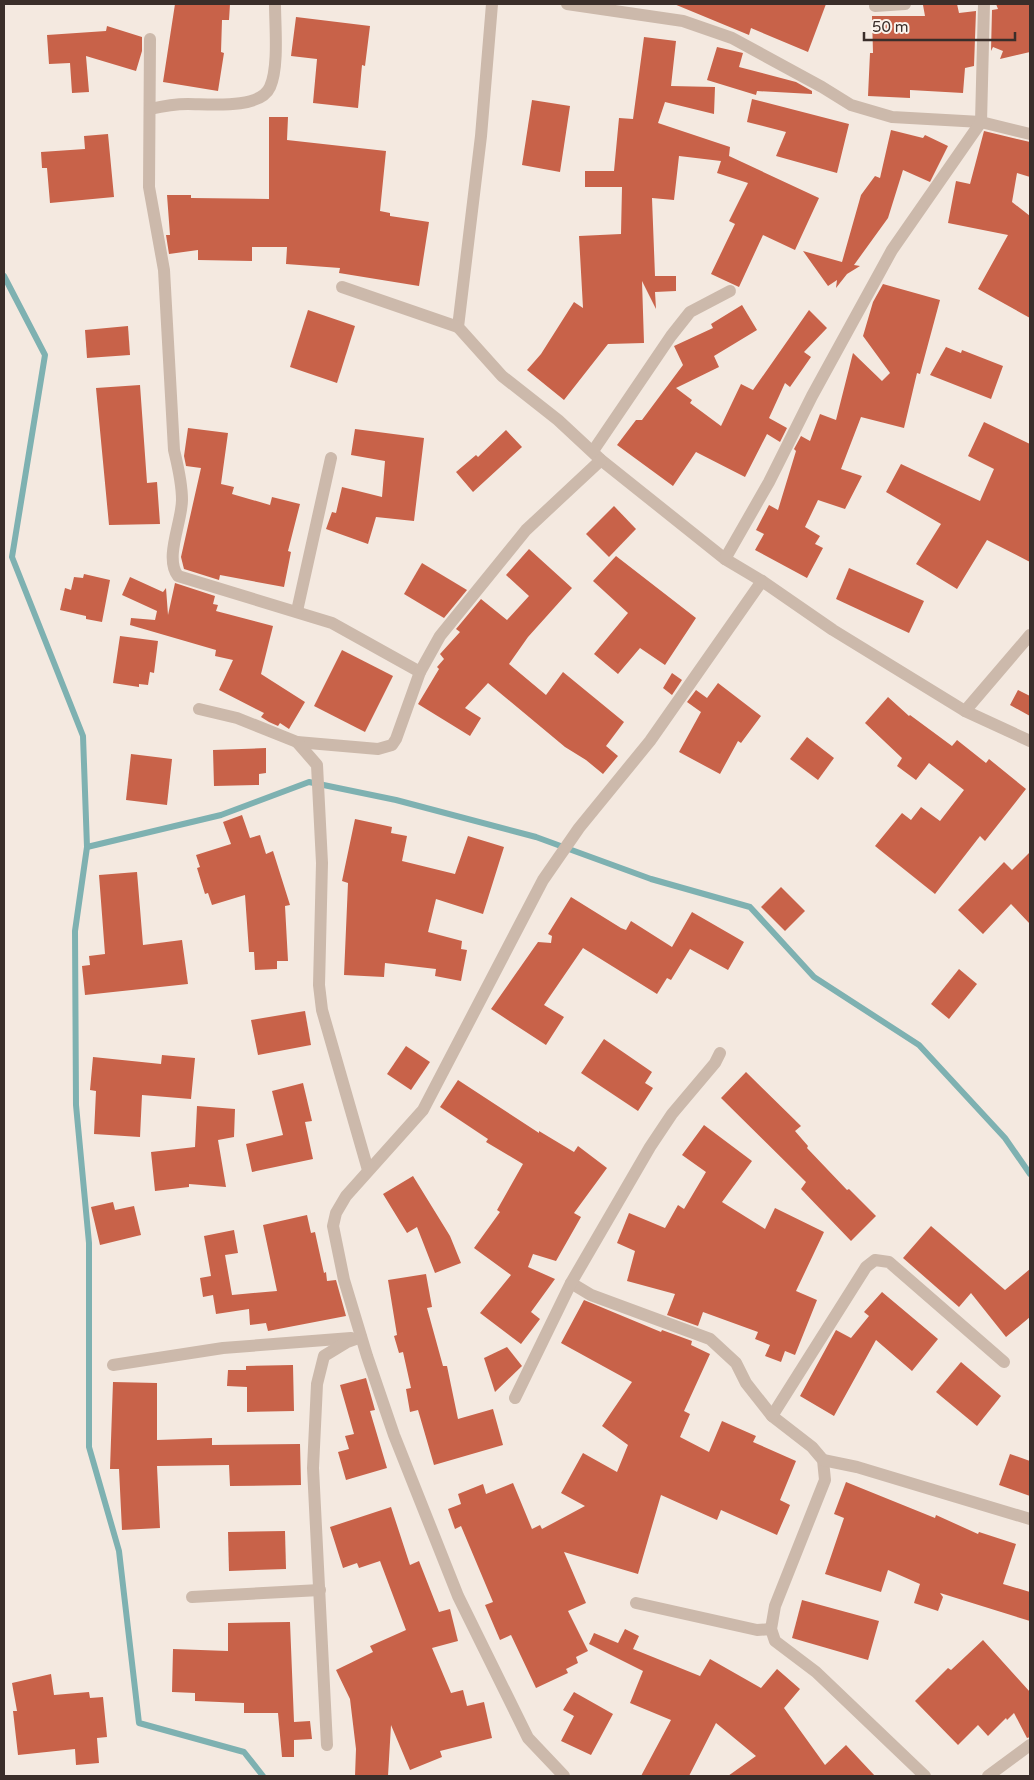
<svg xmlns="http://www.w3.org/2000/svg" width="1034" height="1780" viewBox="0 0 1034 1780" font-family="'Varela Round',sans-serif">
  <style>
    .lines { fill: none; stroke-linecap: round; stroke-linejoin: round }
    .stream { stroke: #7eb1b1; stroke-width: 6 }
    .building { fill: #c86249 }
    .minor { stroke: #ccb9ab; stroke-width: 12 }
  </style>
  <rect width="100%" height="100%" fill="#f4e9e0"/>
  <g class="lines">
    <!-- stream -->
    <g class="stream">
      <polyline points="4,276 45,355 12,557 83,736 87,847 75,931 76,1105 89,1243 89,1447 119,1551 139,1723 244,1752 263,1776"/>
      <polyline points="87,847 221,815 309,782 396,800 536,837 651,879 750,907 814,977 919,1045 1005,1138 1030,1174"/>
    </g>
  </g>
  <!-- building -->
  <g class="building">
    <polygon points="175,4 230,4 229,20 222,20 221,52 224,53 218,91 163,82"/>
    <polygon points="674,4 826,4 808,52 751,28 749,35"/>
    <polygon points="933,4 957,4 959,13 976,11 974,66 965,68 963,93 910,90 910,98 868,96 870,53 873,53 872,16 925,16 923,5"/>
    <polygon points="996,4 1030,4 1030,52 1000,59 1003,51 993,47 991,51 992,10 998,9"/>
    <polygon points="296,17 370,26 365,66 362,65 358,108 313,103 317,59 291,56"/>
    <polygon points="107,26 142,37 142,51 136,71 86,56 89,92 72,93 70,63 49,64 47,35 106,31"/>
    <polygon points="644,37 676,41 671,86 715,87 714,114 665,102 658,123 730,147 729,156 819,198 795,250 763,235 739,287 711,274 735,224 729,221 748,183 717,173 721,161 679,156 674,200 652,198 655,276 676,276 676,291 655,292 656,309 642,281 644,343 608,344 564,400 527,370 541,354 574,302 583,308 579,236 621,234 622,187 585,187 585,171 614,171 619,118 633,119"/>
    <polygon points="717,47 743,53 739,67 796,82 812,91 812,94 757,91 756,95 707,80"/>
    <polygon points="752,99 849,124 837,173 776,156 786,132 747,122"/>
    <polygon points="532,100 570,106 560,172 522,165"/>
    <polygon points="269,117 288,117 287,140 386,151 380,211 390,213 390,216 429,222 419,286 339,273 340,268 286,264 287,247 252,247 252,261 198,260 198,250 169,254 166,235 170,235 167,195 191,195 191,198 269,199"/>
    <polygon points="891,130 923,138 925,135 948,146 930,182 903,170 888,218 854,265 860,266 847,274 836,288 837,280 828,286 803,251 842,262 861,195 875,176 880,178"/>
    <polygon points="984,131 1030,142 1030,177 1017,173 1012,202 1030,216 1030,318 978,289 1008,235 948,223 956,181 970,184"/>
    <polygon points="108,134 114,197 50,203 47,168 42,168 41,152 85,149 84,136"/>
    <polygon points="883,284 940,300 920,374 917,373 904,428 861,417 841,469 862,476 845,509 818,500 805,527 820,536 815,544 823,548 807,578 755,550 764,534 756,530 769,505 778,510 796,451 794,449 801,436 810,441 820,414 836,420 853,353 882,381 890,373 863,336 873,302"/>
    <polygon points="742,305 757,330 714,356 719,367 676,388 692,400 690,403 721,426 741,384 753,390 809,310 827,328 804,352 811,357 790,387 785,383 769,418 787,428 780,442 767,434 745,477 696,452 673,486 617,445 636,420 642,420 683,365 674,346 713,328 711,324"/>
    <polygon points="308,310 355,326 337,383 290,367"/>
    <polygon points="128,326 130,355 87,358 85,330"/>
    <polygon points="946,347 961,353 962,350 1003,366 991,399 930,375"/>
    <polygon points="140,385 147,483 157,482 160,524 109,525 96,388"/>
    <polygon points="984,422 1030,444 1030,562 987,540 957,589 916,564 941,524 886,492 901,464 980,501 994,469 968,456"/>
    <polygon points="188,428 228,433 221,484 234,487 232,494 270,505 272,497 300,504 288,551 291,552 284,587 220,575 219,580 184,569 181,557 201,468 186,466 184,456"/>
    <polygon points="355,429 424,438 414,521 376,517 368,544 326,529 332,512 336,513 342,487 382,497 385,461 351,455"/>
    <polygon points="506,430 522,447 473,492 456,472 476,455 478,457"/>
    <polygon points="614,506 636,529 609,557 586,534"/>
    <polygon points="529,549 572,588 528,637 509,664 546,695 563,672 624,722 606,746 618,756 603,774 586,760 565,747 488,683 465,708 481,718 470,736 418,704 439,669 437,667 444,659 440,654 460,632 456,629 481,599 507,620 529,596 506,575"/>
    <polygon points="616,556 696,618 665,665 640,648 618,674 594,654 628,613 593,581"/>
    <polygon points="422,563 467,590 444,618 404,594"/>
    <polygon points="849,568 924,601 909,633 836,599"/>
    <polygon points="84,574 110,580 102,622 86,619 86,616 60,610 65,588 71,590 74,577 83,578"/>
    <polygon points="130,577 163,592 166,588 168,615 175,583 215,596 213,604 218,605 216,611 273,626 261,674 305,702 289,729 280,723 278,726 269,722 261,717 264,713 219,690 233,660 215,656 216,650 130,625 131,618 155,620 157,611 122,595"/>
    <polygon points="120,636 158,641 154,673 150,672 148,685 139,684 139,687 113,683"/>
    <polygon points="342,650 393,676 365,732 314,706"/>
    <polygon points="672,673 682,680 672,695 663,688"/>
    <polygon points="718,683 761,716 741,743 738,741 720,774 679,752 701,712 687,702 696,690 707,698"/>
    <polygon points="1018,690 1030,696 1030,716 1010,705"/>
    <polygon points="888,697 909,716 910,715 952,746 957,740 986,763 989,759 1026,789 985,841 980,836 935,894 875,846 902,813 911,820 921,807 940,821 964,790 929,763 916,780 897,766 902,758 865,723"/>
    <polygon points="807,737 834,758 818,780 790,759"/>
    <polygon points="266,748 266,773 259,774 259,785 214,786 213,750"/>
    <polygon points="131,754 172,759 167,805 126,800"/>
    <polygon points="242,815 250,838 260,835 266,854 273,851 290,905 285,906 288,961 277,961 277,969 255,970 254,952 249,952 245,895 212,905 208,893 205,894 197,868 200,867 196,855 231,844 223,822"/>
    <polygon points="355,819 392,827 391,833 407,836 402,861 455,874 468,836 504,847 483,914 436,899 428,932 462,941 461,949 467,950 461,981 435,976 436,969 385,963 384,977 344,975 348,883 342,881"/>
    <polygon points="1030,852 1030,924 1011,904 983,934 958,910 1004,862 1012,870"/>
    <polygon points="137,872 143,945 182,940 188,984 85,995 82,966 90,965 89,956 105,954 99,875"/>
    <polygon points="781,887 805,911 785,931 761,907"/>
    <polygon points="571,897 621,928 626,930 631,921 672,947 692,912 744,942 728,970 690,949 671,980 667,978 657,994 583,948 544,1005 564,1017 546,1045 491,1009 538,942 551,943 552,936 548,934"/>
    <polygon points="959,969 977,984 949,1019 931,1004"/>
    <polygon points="305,1011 311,1045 258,1055 251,1020"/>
    <polygon points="604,1039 652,1072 645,1083 653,1088 638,1111 581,1073"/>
    <polygon points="406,1046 430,1062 411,1090 387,1074"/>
    <polygon points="162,1055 195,1058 191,1099 142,1095 140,1137 94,1134 96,1091 90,1090 93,1057 161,1064"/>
    <polygon points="746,1072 801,1126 795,1131 808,1146 807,1148 847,1190 849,1189 876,1216 851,1241 801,1189 806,1182 721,1098"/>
    <polygon points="458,1080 539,1133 539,1131 574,1152 578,1146 607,1168 574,1213 581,1217 556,1261 533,1254 528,1267 555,1279 531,1312 540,1319 521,1344 480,1313 511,1275 474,1248 500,1212 497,1210 523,1164 486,1142 488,1139 440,1107"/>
    <polygon points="303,1083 312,1121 305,1122 313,1159 252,1172 246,1144 283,1135 272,1091"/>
    <polygon points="197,1106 235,1109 234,1137 218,1140 226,1187 189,1184 189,1187 155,1191 151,1152 195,1147"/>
    <polygon points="704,1125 752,1161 722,1202 765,1229 775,1208 824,1232 796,1291 817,1300 795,1355 785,1351 781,1362 765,1356 770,1345 755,1339 758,1332 703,1312 698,1326 667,1315 675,1294 627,1281 635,1251 617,1243 629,1213 665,1228 678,1205 684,1209 706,1172 682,1155"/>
    <polygon points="413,1176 450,1236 461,1263 435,1273 417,1227 407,1233 383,1194"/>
    <polygon points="113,1202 115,1210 134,1206 141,1235 100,1245 91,1207"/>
    <polygon points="307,1215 311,1233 315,1232 324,1273 326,1272 327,1281 336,1280 346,1316 268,1331 266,1323 250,1325 249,1309 216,1314 213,1295 203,1297 200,1278 211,1276 204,1236 234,1230 238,1253 225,1255 232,1295 277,1291 263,1225"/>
    <polygon points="931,1226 1005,1290 1030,1269 1030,1317 1006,1337 971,1293 959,1307 903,1258"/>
    <polygon points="426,1274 432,1307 427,1308 443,1366 447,1366 458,1419 493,1409 503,1445 434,1465 418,1410 410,1412 406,1389 411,1388 403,1352 399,1353 394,1336 397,1335 388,1280"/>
    <polygon points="882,1292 938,1339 912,1371 876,1340 834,1416 800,1396 836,1330 851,1338 869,1316 864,1312"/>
    <polygon points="584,1300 661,1332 662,1330 692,1341 691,1345 710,1354 684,1411 690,1414 680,1437 709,1452 722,1421 756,1436 753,1442 796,1461 780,1500 790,1505 777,1535 721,1510 717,1520 661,1495 638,1574 564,1552 586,1603 568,1611 588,1651 576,1657 578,1663 566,1669 568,1673 536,1688 511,1635 500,1640 485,1605 493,1602 461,1526 455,1529 448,1509 461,1504 458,1494 483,1484 486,1494 513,1483 532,1529 540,1525 542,1529 585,1506 561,1493 583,1453 617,1472 628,1445 602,1426 632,1382 561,1343"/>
    <polygon points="507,1347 522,1366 495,1392 484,1358"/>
    <polygon points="961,1362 1001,1396 977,1426 936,1392"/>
    <polygon points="293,1365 294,1411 247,1412 247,1387 227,1386 228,1370 246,1370 246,1366"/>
    <polygon points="366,1378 375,1410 370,1411 387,1468 346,1480 338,1452 349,1449 345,1436 354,1434 340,1385"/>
    <polygon points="113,1382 157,1383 157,1440 212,1438 212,1445 300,1444 301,1485 230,1486 229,1465 157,1466 160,1528 122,1530 119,1469 110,1469"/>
    <polygon points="1010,1454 1030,1461 1030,1496 999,1485"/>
    <polygon points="846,1482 935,1518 936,1515 978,1534 979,1532 1016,1544 1003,1584 1030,1592 1030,1621 940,1593 943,1597 938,1611 914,1603 920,1584 888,1570 881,1592 825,1574 844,1518 834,1514"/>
    <polygon points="391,1507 410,1565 419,1561 439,1612 450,1609 458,1641 432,1648 451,1693 463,1690 467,1706 484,1702 492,1738 440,1751 442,1757 410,1770 391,1725 388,1776 355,1776 356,1749 350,1699 336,1670 373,1652 370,1646 406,1630 380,1561 359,1568 357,1563 343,1568 330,1527"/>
    <polygon points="285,1531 286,1569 229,1571 228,1532"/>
    <polygon points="802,1600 879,1621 868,1660 792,1638"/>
    <polygon points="290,1622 294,1722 310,1721 312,1739 294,1740 294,1757 282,1757 278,1713 244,1713 244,1703 195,1701 195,1693 172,1692 173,1649 228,1651 228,1623"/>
    <polygon points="625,1629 639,1636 633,1649 700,1676 710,1659 761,1688 777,1669 800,1689 784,1708 825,1765 846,1745 875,1776 728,1776 756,1756 716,1723 689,1776 641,1776 671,1720 630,1703 643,1671 589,1644 594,1633 618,1643"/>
    <polygon points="983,1640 1030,1692 1030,1737 1027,1738 1014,1713 1007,1720 1006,1718 988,1736 978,1725 958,1745 915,1701 948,1668 951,1670"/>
    <polygon points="51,1674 54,1695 89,1692 90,1698 103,1697 107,1737 97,1738 99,1763 76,1765 75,1749 18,1755 13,1711 17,1711 12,1683"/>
    <polygon points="574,1692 613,1714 591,1755 561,1741 574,1716 563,1710"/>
  </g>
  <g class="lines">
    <!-- minor -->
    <g class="minor">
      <polyline points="492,4 481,136 458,327 502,376 558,420 601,460 725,559 762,581 833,630 965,711 1030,741"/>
      <polyline points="567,4 683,21 732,38 822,87 851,105 892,117 981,122 1030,134"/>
      <polyline points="875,6 905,4"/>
      <path d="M150,39L149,187L164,270L174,450C178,467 182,482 182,500C182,522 164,558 178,576L332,623L420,672"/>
      <path d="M150,109C163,106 175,104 188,104C208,104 260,110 270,87C279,67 275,26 275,4"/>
      <polyline points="342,287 458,327"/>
      <polyline points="593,451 671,336 690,312 730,291"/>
      <polyline points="725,559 769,482 812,396 892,250 981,122 984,4"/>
      <polyline points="297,611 331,458"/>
      <polyline points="199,709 237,718 297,742 378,749 392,745 396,739 420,672 440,636 526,530 601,460"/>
      <polyline points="965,711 1030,635"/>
      <polyline points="297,742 317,765 322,863 319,985 322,1010 368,1170"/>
      <polyline points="571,1283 591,1295 710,1339 736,1363 746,1383 772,1416 812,1447 823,1460 825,1480 775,1606 771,1629 775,1641 816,1672 925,1776"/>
      <polyline points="113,1365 223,1348 351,1338"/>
      <polyline points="515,1398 571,1283 650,1147 672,1114 715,1063 720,1053"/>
      <polyline points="772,1416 866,1267 875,1260 889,1262 1004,1362"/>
      <polyline points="823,1460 857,1467 1030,1519"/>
      <polyline points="192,1597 320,1590"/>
      <polyline points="636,1603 757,1630 771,1629"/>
      <polyline points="327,1745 313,1468 317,1384 324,1356 347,1342 361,1337"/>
      <polyline points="564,1776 528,1738 458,1596 394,1435 367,1356 344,1280 333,1226 336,1213 346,1196 423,1110 543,880 579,828 650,741 762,581"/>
      <polyline points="988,1776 1030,1745"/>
    </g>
  </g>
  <!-- border -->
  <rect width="1034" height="1780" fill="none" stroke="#3a2e2a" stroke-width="10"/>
  <!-- scale -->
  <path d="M864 32v8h151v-8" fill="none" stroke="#3a2e2a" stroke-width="2.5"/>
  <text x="872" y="32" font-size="15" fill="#3a2e2a" stroke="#fbf3ec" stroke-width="4" paint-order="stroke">50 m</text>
</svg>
